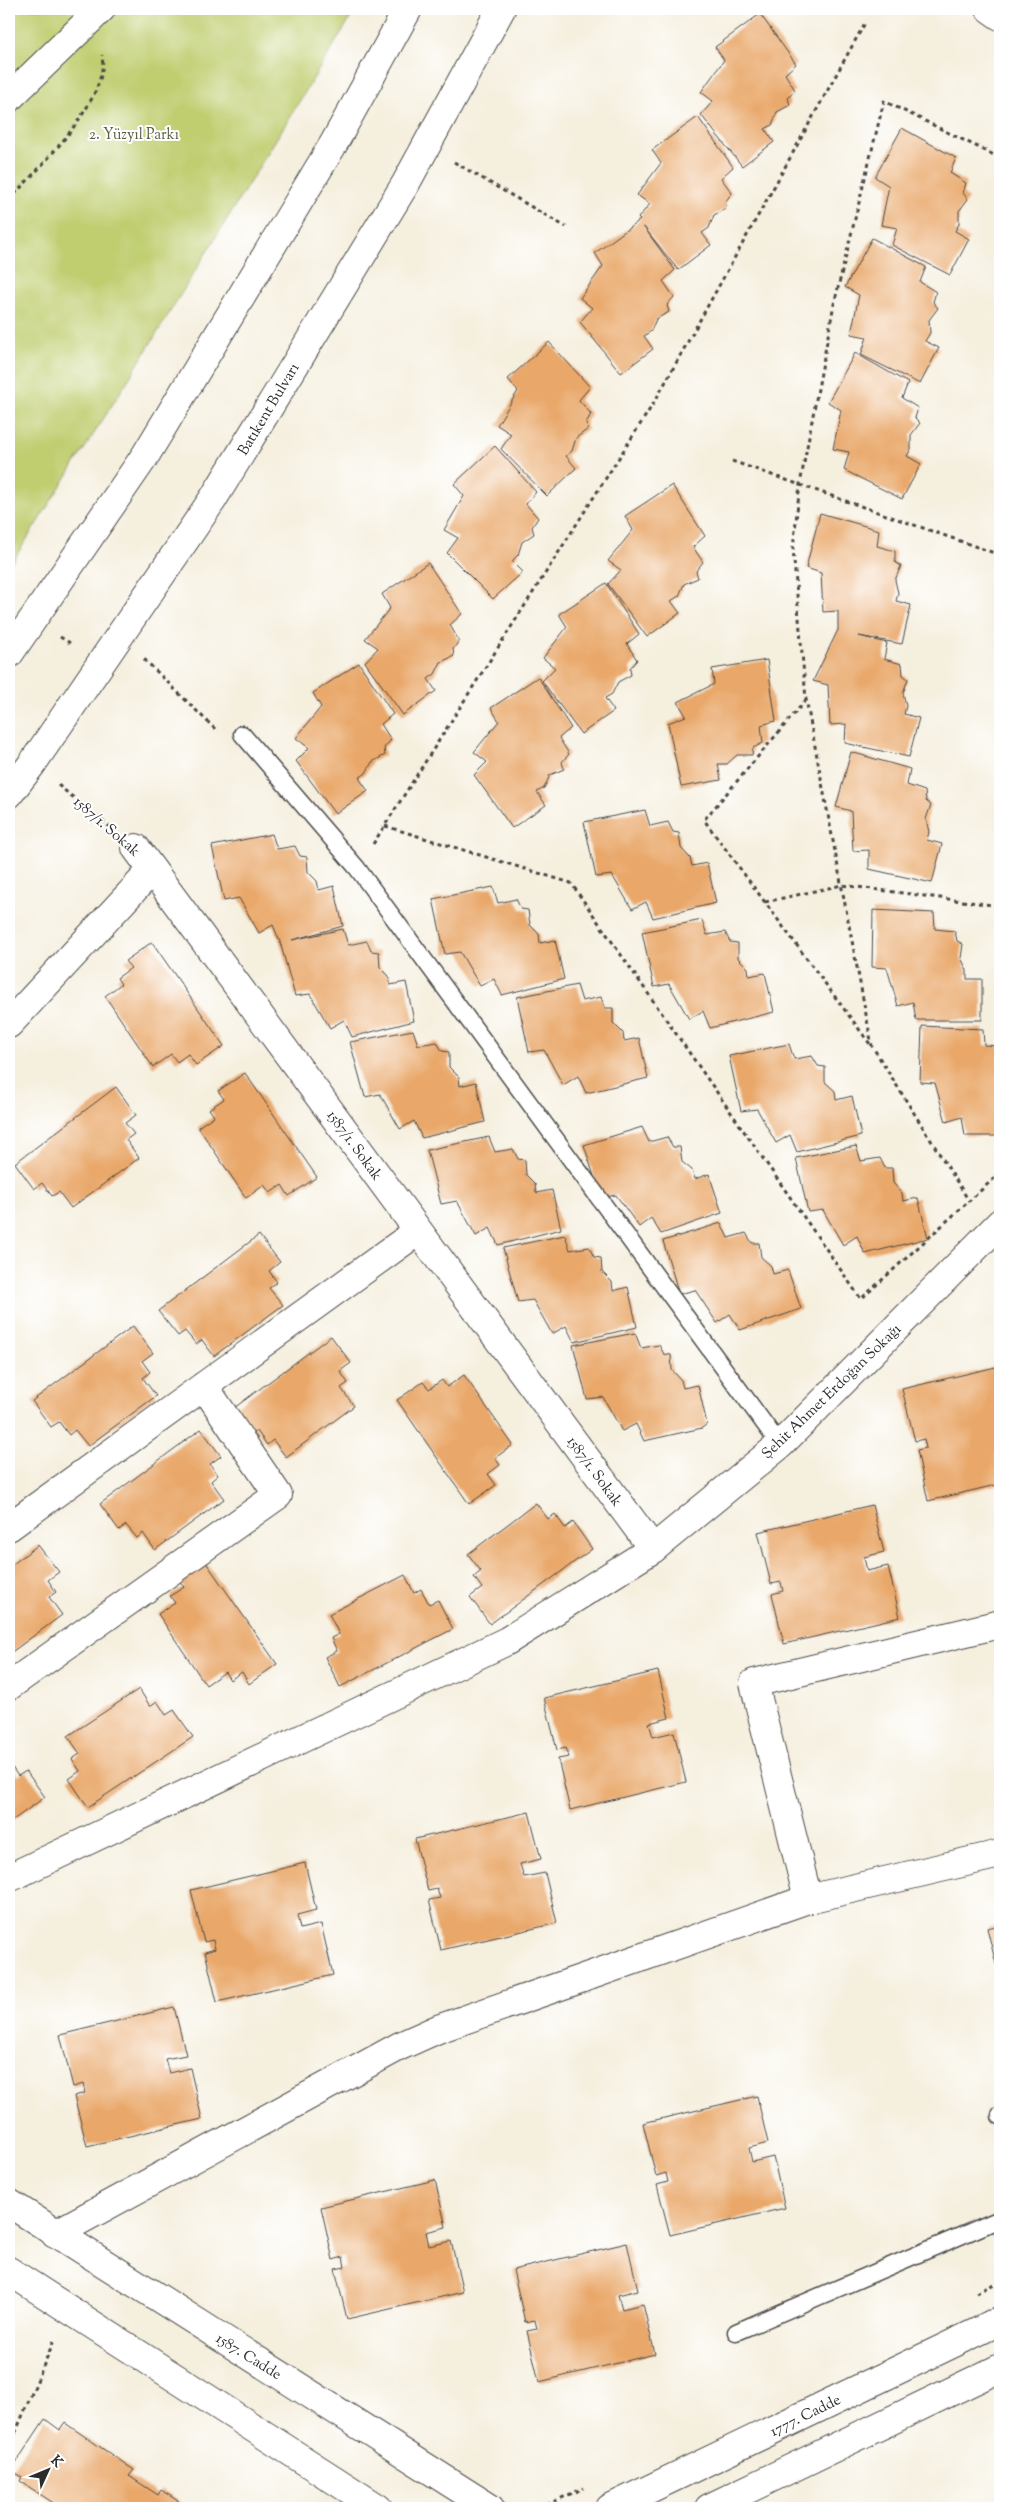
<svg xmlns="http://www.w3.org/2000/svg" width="1009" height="2517" viewBox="0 0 1009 2517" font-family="'Sorts Mill Goudy',serif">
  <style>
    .green { fill: #c0ce70; stroke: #767c4e }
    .building { fill: #e9a86b }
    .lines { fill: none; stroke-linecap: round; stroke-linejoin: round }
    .service-casing { stroke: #494846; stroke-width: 19 }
    .minor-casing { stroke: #494846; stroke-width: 30 }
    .tertiary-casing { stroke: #494846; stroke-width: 30 }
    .secondary-casing { stroke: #494846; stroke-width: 30 }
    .primary-casing { stroke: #494846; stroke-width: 30 }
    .path { stroke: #494846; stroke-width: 3; stroke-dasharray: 4 4; stroke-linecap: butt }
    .service { stroke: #fff; stroke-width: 16 }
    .minor { stroke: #fff; stroke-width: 28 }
    .tertiary { stroke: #fff; stroke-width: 28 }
    .secondary { stroke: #fff; stroke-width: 28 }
    .primary { stroke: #fff; stroke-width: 28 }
    .labels { text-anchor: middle; stroke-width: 4; stroke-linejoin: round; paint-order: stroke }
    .park-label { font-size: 15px; fill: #585c40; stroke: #fff }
    .street-label { font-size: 15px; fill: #2b2b2b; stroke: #fff }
  </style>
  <rect width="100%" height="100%" fill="#fff"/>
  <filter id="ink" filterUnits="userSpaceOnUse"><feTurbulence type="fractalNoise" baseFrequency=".02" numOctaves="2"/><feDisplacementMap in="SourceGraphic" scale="10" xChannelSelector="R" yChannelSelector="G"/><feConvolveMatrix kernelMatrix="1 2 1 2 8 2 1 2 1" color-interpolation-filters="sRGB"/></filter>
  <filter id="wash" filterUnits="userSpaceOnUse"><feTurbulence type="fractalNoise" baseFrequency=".0096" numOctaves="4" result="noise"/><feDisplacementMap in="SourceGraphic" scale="20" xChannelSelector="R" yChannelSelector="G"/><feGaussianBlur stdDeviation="1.12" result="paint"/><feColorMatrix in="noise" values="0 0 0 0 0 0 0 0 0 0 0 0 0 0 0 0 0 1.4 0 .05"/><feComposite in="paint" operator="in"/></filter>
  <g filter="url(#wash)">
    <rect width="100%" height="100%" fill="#f5efde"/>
    <!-- green -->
    <polygon class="green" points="9,9 356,9 130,377 9,567"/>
    <g id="blocks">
      <!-- building -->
      <g class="building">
        <polygon points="760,14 796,64 785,74 795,90 788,98 790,105 777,112 772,125 765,129 774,142 742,166 701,115 713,101 701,92 724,60 715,47"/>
        <polygon points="698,117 733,167 721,178 732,193 725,202 727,208 714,215 709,228 702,233 711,245 678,270 643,226 675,270 663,281 674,297 667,305 669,312 656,319 651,331 644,336 653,349 621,373 580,322 592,308 580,298 603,266 595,253 640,220 638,218 650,204 637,195 661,163 652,150"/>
        <polygon points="902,128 956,158 950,173 966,183 963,193 968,199 959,211 959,224 955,231 969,239 950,275 892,245 897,228 881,225 889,186 875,177"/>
        <polygon points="872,238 926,267 920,282 936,292 933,302 938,308 929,320 930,333 925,341 939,348 920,384 861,355 867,337 851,334 859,295 845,287"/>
        <polygon points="549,342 590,387 579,400 591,414 586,423 588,429 576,438 572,451 566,456 576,468 547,496 501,449 511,434 497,425 518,391 508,379"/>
        <polygon points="855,353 908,383 902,398 918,408 915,418 920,423 911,435 911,449 907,456 921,464 902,499 844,470 849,452 833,449 841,410 828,402"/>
        <polygon points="495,446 536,492 526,504 538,518 532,527 534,534 522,542 518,555 512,561 523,572 493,599 447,553 458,538 444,530 464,496 454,484"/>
        <polygon points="672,485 705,536 693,547 703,562 696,571 698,578 684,584 679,596 671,601 680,613 647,637 608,584 621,570 608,561 633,530 625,516"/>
        <polygon points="820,513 879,530 877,546 895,551 895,562 901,566 895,580 898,593 896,601 911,605 902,644 859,636 887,643 884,659 902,664 903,675 908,679 903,693 906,706 904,714 919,718 909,757 845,743 846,724 830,725 828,685 813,681 838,630 838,611 823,612 821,573 806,568"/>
        <polygon points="428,563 462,614 450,625 459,641 453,649 454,656 441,662 435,674 428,679 436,691 403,715 365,662 378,648 365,639 390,608 382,594"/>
        <polygon points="606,583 639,634 627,644 637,660 630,668 631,675 618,682 612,694 605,698 614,711 581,734 542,681 555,668 543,658 567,627 559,614"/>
        <polygon points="767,660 776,721 761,725 763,743 753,748 752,755 737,755 727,764 718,764 721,780 681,787 668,723 686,716 678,702 714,684 712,669"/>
        <polygon points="359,663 393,714 381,724 391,740 384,748 385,755 372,762 366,773 359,778 368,791 335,814 296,761 309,748 296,738 321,707 313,693"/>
        <polygon points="538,677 571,728 559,738 569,754 562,762 564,769 550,775 544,788 537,792 546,805 512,828 474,775 487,762 474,752 499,721 491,708"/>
        <polygon points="851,752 910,769 907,785 925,791 926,801 931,805 926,819 929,832 927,840 942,844 932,883 869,869 869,850 853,851 851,811 836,807"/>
        <polygon points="645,810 650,826 668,822 673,832 679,833 681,848 690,858 692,866 707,863 716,903 653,918 646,902 632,909 612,875 596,877 584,822"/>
        <polygon points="272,834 277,849 295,846 300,856 307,857 308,872 317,881 319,890 334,886 343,926 292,940 343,929 348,945 367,941 371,951 379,952 380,967 389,976 390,985 406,982 414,1021 352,1037 344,1020 330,1028 310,994 295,996 280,942 273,925 259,933 239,898 224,901 212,846"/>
        <polygon points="493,887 498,903 516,899 521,909 528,910 530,925 539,934 540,943 555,940 564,979 502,995 494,979 480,986 460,952 445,954 433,899"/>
        <polygon points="873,910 934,913 935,929 955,931 957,941 963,944 961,958 967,970 967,979 982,979 982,1020 916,1020 913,1002 898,1006 887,968 872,967"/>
        <polygon points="702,920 707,935 725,932 730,942 738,943 738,958 748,968 749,976 765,973 774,1012 710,1028 703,1011 689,1019 669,984 654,987 642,932"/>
        <polygon points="152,942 224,1046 196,1065 188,1054 177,1062 171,1054 153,1067 105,996 121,984 117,978 131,968 125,961"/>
        <polygon points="577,985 582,1001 601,997 605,1008 613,1008 613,1023 623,1033 624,1041 639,1038 648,1078 586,1093 578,1076 563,1085 544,1050 529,1052 517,997"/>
        <polygon points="922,1026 983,1029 984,1045 1000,1046 1000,1136 965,1136 962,1117 946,1122 935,1083 920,1082"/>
        <polygon points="413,1030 418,1045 437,1042 442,1051 449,1052 449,1067 459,1077 460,1086 476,1082 485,1122 422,1138 414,1121 400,1129 380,1094 365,1097 350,1042"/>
        <polygon points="789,1044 794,1059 812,1056 818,1066 825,1067 825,1082 835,1091 836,1100 852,1096 861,1136 797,1152 790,1135 776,1143 757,1109 741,1111 729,1056"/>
        <polygon points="245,1073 317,1177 289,1196 282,1185 270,1193 264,1185 246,1198 198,1127 214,1116 209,1109 224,1099 218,1091"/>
        <polygon points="116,1087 136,1115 125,1123 134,1134 126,1140 139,1158 71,1208 59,1192 52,1196 42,1183 34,1189 15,1163"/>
        <polygon points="642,1127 649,1142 667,1137 673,1147 680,1147 682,1162 692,1170 695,1179 709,1174 722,1213 661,1234 651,1218 639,1227 616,1195 601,1198 584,1145"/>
        <polygon points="489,1137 495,1152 513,1149 518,1159 525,1160 526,1175 535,1184 536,1193 552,1190 561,1229 498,1245 490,1228 476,1236 457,1201 441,1204 427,1150"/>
        <polygon points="856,1146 861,1161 880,1158 885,1168 892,1168 893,1183 902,1193 903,1201 918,1198 928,1238 865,1254 857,1236 843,1245 823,1210 808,1212 796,1158"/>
        <polygon points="721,1223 728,1238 746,1233 752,1243 759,1243 761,1257 771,1266 773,1274 788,1270 801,1309 740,1330 730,1314 717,1323 695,1290 679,1294 663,1241"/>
        <polygon points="259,1235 280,1262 269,1271 277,1282 269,1288 283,1305 214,1356 202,1340 196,1344 185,1331 178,1336 158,1311"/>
        <polygon points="565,1235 570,1250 589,1247 594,1257 601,1258 602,1272 612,1282 613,1291 628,1287 637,1327 574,1342 566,1326 552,1334 533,1300 518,1302 503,1248"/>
        <polygon points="133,1326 153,1353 142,1361 150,1372 143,1378 156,1396 88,1446 75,1430 69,1435 59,1422 51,1427 32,1401"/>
        <polygon points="635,1333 641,1348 659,1345 664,1354 671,1355 672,1370 681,1380 683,1388 698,1385 707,1424 702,1428 644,1441 636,1424 622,1431 603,1397 587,1399 573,1345"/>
        <polygon points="331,1336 351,1363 340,1371 348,1383 341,1388 354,1406 286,1457 273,1440 267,1445 257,1431 249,1437 230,1411"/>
        <polygon points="1000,1366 1000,1484 928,1501 917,1450 926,1448 924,1439 915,1441 902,1389"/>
        <polygon points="464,1375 513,1445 495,1458 500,1465 488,1474 496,1485 469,1504 397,1400 423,1382 429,1389 442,1380 447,1387"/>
        <polygon points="201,1429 221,1456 210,1464 218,1475 211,1481 224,1499 155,1550 143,1533 137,1538 126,1525 119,1530 100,1504"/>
        <polygon points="536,1503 548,1519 555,1514 565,1528 573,1522 592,1549 490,1624 470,1597 482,1588 474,1577 481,1571 468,1554"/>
        <polygon points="872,1505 884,1552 864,1557 867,1571 888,1566 900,1617 784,1644 772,1594 783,1591 781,1582 771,1584 758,1532"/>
        <polygon points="38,1545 59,1572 48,1580 56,1592 49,1597 62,1615 9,1654 9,1567"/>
        <polygon points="205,1561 277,1664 249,1684 242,1672 230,1680 225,1672 206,1685 158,1614 175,1603 170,1596 184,1587 178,1579"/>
        <polygon points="405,1575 414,1593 421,1589 429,1604 438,1600 453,1629 340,1687 325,1657 337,1651 331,1638 339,1634 329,1614"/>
        <polygon points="658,1671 669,1718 649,1723 653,1737 674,1732 686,1782 570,1810 558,1759 569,1757 566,1748 557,1750 544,1698"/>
        <polygon points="139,1689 150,1706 157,1701 166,1715 174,1710 193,1737 88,1807 69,1779 80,1771 72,1759 80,1754 68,1736"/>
        <polygon points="9,1763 18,1776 26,1771 45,1797 9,1823"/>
        <polygon points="529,1812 541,1859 520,1864 524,1877 545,1873 557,1923 441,1950 429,1900 440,1898 437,1889 428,1891 415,1839"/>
        <polygon points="305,1863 316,1910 297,1915 300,1929 321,1924 333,1975 217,2002 205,1952 215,1949 213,1940 204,1942 191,1890"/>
        <polygon points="1000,1925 1000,1980 987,1928"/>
        <polygon points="174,2007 186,2055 165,2059 169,2073 190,2068 202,2119 87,2146 74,2096 85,2093 83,2084 73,2087 60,2035"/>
        <polygon points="757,2096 768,2143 749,2148 752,2162 773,2157 785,2208 670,2235 657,2185 668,2182 666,2173 656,2176 643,2123"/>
        <polygon points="435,2180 446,2227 426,2232 429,2246 451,2241 463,2292 347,2319 335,2269 345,2267 343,2257 333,2260 321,2207"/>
        <polygon points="627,2243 638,2290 618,2295 622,2309 643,2304 655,2354 539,2382 527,2331 537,2329 535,2320 525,2322 513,2270"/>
        <polygon points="45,2419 60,2430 65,2423 134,2470 129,2476 158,2495 161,2490 189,2508 61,2508 20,2481 22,2477 11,2470"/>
      </g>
    </g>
  </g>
  <g filter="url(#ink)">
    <use href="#blocks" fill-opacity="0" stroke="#494846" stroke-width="1"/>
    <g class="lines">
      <defs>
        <g id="service">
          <polyline points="242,734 357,868 780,1445"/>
          <polyline points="1000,2115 1000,2116"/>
          <polyline points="736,2332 1000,2219"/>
        </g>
        <g id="minor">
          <polyline points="136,848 653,1549"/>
          <polyline points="9,1024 152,870"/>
          <polyline points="9,1527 418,1231"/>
          <polyline points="9,1686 278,1495 204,1386"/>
          <polyline points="9,1878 507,1641 653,1549 780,1445 1000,1223"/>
          <polyline points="808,1899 754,1683 1000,1624"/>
          <polyline points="55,2234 400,2046 438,2029 808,1899 1000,1854"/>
        </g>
        <g id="tertiary">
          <polyline points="990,9 1000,16"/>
          <polyline points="9,98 101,9"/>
        </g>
        <g id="secondary">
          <polyline points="9,2203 490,2508"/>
          <polyline points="9,2271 378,2508"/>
          <polyline points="610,2508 1000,2321"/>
          <polyline points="709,2508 1000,2368"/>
        </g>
        <g id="primary">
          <polyline points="9,654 145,456 334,143 408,9"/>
          <polyline points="9,794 32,764 213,499 406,183 501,9"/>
        </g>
      </defs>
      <!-- service casing -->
      <use href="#service" class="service-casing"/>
      <!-- minor casing -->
      <use href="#minor" class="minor-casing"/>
      <!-- tertiary casing -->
      <use href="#tertiary" class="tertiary-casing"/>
      <!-- secondary casing -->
      <use href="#secondary" class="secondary-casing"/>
      <!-- primary casing -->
      <use href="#primary" class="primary-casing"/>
      <!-- path -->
      <g class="path">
        <polyline points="1000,158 884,101 834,304 800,484 793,549 806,699 872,1046 969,1201 1000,1173"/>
        <polyline points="454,162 566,227"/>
        <path d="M9,200C37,170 110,100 102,55"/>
        <polyline points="732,461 1000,555"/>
        <polyline points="60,637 70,643"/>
        <polyline points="144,659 215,729"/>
        <polyline points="806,700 704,820 870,1044"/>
        <polyline points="58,785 111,828"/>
        <polyline points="385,826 571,883 861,1299 969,1201"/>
        <polyline points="373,844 655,401 865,23"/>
        <polyline points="765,902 842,885 1000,906"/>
        <polyline points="976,2293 1000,2281"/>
        <polyline points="9,2448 55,2338"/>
        <polyline points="539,2508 584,2488"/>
      </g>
      <!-- service -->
      <use href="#service" class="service"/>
      <!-- minor -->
      <use href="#minor" class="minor"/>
      <!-- tertiary -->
      <use href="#tertiary" class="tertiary"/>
      <!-- secondary -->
      <use href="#secondary" class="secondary"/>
      <!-- primary -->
      <use href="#primary" class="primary"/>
    </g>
  </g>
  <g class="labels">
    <!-- park labels -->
    <g class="park-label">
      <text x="134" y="139">2. Yüzyıl Parkı</text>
    </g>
    <!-- street labels -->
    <g class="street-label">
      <text transform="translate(268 409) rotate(-59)" y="5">Batıkent Bulvarı</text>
      <text transform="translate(107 826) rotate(41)" y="5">1587/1. Sokak</text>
      <text transform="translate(355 1145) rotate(54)" y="5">1587/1. Sokak</text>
      <text transform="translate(831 1391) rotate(-44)" y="5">Şehit Ahmet Erdoğan Sokağı</text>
      <text transform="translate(595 1471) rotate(54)" y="5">1587/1. Sokak</text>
      <text transform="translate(249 2356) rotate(32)" y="5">1587. Cadde</text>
      <text transform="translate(805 2415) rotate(-26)" y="5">1777. Cadde</text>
    </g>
  </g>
  <!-- margin -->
  <rect width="1009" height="2517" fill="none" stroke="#fff" stroke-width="30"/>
  <!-- north arrow -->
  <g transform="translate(48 2470) rotate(46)" stroke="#ffffff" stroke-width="4" paint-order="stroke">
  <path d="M0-4L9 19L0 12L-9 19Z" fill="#2b2b2b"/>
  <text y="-8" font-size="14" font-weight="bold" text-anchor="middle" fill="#2b2b2b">K</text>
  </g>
</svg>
